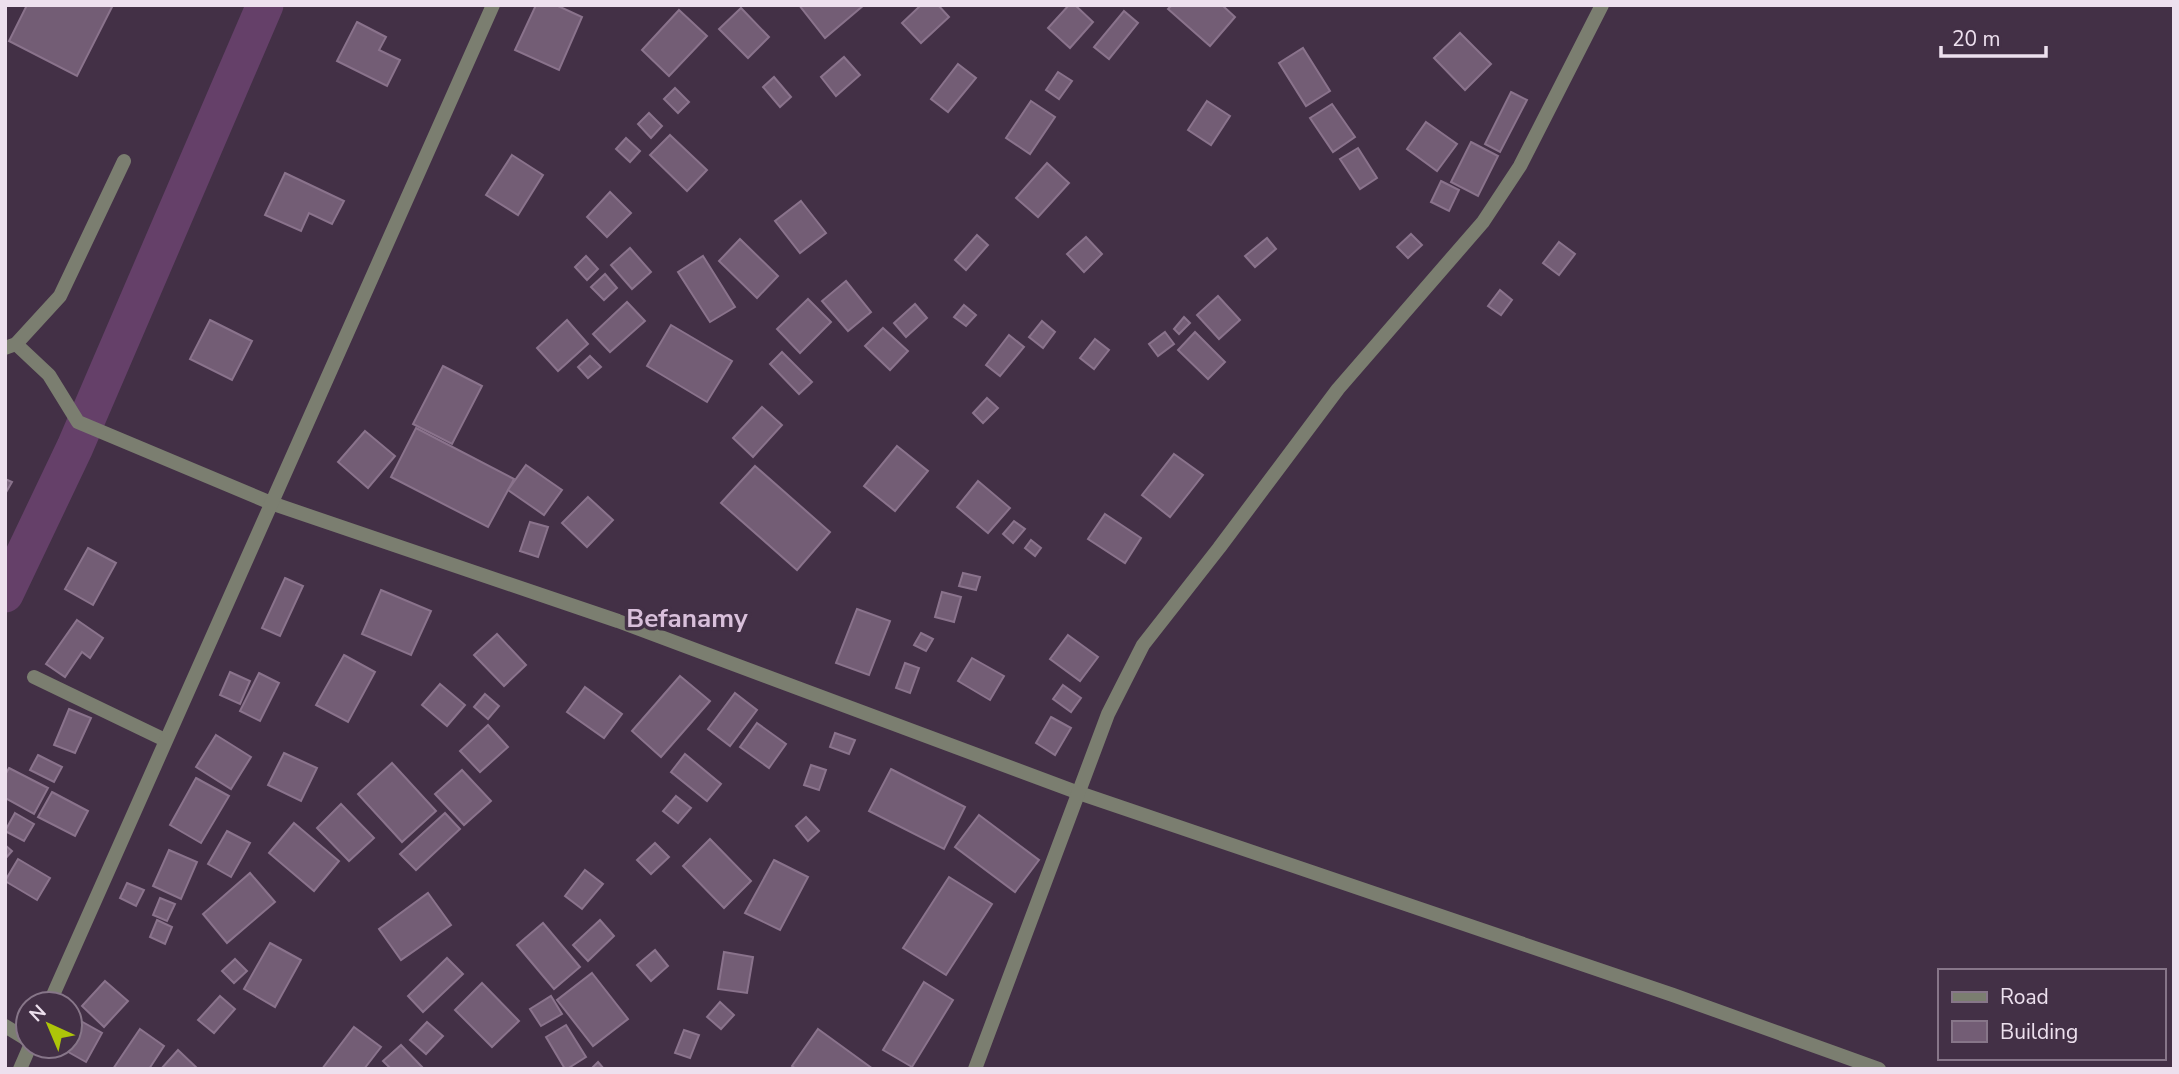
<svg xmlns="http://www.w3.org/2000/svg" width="2179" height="1074" viewBox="0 0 2179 1074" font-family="'Nunito Sans',sans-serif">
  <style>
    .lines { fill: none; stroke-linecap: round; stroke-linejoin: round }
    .canal { stroke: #654069; stroke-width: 37 }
    .building { fill: #735d75; stroke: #8a738c; stroke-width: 2 }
    .service { stroke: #7b7e70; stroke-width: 14 }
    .minor { stroke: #7b7e70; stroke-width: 14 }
    .tertiary { stroke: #7b7e70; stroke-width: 14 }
    .labels { text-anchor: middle; stroke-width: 7; stroke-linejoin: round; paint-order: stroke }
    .quarter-label { font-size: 26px; font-weight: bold; fill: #d9c0db; stroke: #433046 }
  </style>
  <rect width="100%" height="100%" fill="#433046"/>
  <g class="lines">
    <!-- canal -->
    <polyline class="canal" points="5,594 75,447 265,5"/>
  </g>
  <!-- building -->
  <g class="building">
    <polygon points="27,5 113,5 77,76 9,41"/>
    <polygon points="536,5 556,5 582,17 559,70 515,50"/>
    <polygon points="799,5 864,5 825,38"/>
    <polygon points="921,5 938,5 949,17 921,43 902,23"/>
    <polygon points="1069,5 1075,5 1093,22 1070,48 1048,28"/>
    <polygon points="1172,5 1222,5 1235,17 1210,46 1168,9"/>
    <polygon points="741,8 769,37 748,58 719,29"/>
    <polygon points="679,10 707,36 669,76 642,50"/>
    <polygon points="1124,11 1138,23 1109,59 1094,47"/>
    <polygon points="357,22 386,37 379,50 400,60 387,86 337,61"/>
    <polygon points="1460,33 1491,64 1465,90 1434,58"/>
    <polygon points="1303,48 1330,91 1306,106 1279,63"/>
    <polygon points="844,57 860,75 836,96 821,77"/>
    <polygon points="958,64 976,78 948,112 931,99"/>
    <polygon points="1058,72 1072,81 1059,99 1046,90"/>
    <polygon points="774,77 791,97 780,107 763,87"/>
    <polygon points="675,88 689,102 678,113 664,99"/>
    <polygon points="1511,92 1527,100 1500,152 1485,144"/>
    <polygon points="1031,101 1055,117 1030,154 1006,138"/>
    <polygon points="1207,101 1230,116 1211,145 1188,130"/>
    <polygon points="1332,104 1355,137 1333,152 1310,118"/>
    <polygon points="649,113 662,126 651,138 638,124"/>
    <polygon points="1426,122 1457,144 1437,171 1407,149"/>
    <polygon points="670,135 707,170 687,191 650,155"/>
    <polygon points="626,138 640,151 630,162 616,149"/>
    <polygon points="1471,142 1498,156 1478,196 1451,182"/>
    <polygon points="1358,148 1377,178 1360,189 1340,159"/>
    <polygon points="512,155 543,175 518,215 486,195"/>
    <polygon points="1047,163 1069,183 1038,217 1016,198"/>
    <polygon points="285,173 344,201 332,224 309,213 301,231 265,215"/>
    <polygon points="1441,181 1459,190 1449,211 1431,202"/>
    <polygon points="610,192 631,213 607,237 587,217"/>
    <polygon points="801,201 826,233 800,253 775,221"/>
    <polygon points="1411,234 1422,245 1408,258 1397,247"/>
    <polygon points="977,235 988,245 966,270 955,260"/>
    <polygon points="1086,237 1102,254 1084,272 1067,254"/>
    <polygon points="1267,238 1276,249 1255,267 1245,256"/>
    <polygon points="740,239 778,276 757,298 719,261"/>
    <polygon points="1559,242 1575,254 1559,275 1543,263"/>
    <polygon points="630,248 651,272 632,289 611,265"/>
    <polygon points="586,256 598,269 587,280 575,267"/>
    <polygon points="703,256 735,307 710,322 678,272"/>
    <polygon points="605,274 617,288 604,300 591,287"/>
    <polygon points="846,281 871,312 848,331 822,301"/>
    <polygon points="1500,290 1512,300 1501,315 1488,306"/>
    <polygon points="1218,296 1240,320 1219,339 1197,315"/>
    <polygon points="808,299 831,322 800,353 777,329"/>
    <polygon points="627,302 645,321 610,352 593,334"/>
    <polygon points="915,304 927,318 906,337 894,323"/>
    <polygon points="964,305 976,315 966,326 954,317"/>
    <polygon points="1184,317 1190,323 1179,334 1174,329"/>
    <polygon points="210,320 252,341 232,380 190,359"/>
    <polygon points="567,320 588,344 558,371 537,348"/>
    <polygon points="1042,321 1055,332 1043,348 1029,337"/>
    <polygon points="671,325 732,361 707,402 647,366"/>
    <polygon points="883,328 908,351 890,370 865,346"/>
    <polygon points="1165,332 1174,344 1158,356 1149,344"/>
    <polygon points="1195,332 1225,362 1208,379 1178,350"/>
    <polygon points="1009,335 1024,347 1000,376 986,365"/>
    <polygon points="1095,339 1109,350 1094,369 1080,358"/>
    <polygon points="782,352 812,382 799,394 770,364"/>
    <polygon points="590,356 601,367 588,378 578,367"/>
    <polygon points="443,366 482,386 452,444 413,424"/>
    <polygon points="987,398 998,408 983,423 973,413"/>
    <polygon points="762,407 782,425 753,457 733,438"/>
    <polygon points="416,428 514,479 488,527 391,477"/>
    <polygon points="365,431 395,456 368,488 338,462"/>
    <polygon points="897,446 928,471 895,511 864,486"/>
    <polygon points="1174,454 1203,475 1170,517 1142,495"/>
    <polygon points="526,465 562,490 544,515 508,490"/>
    <polygon points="755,466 830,532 797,570 721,503"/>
    <polygon points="5,479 12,482 5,494"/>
    <polygon points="978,481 1010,508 988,533 957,507"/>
    <polygon points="588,497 613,520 587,547 562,523"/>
    <polygon points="1105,514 1141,538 1125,563 1088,539"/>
    <polygon points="1014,521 1025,529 1013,543 1003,534"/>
    <polygon points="530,522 548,527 538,557 520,551"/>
    <polygon points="1031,540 1041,548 1035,556 1025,548"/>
    <polygon points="88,548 116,563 93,605 65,589"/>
    <polygon points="963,573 980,577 976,590 959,586"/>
    <polygon points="285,578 303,586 280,636 262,628"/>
    <polygon points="381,590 431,611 411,655 362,634"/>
    <polygon points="942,592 961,597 954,622 935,617"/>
    <polygon points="857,609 890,621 869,675 836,663"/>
    <polygon points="77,620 103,638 90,658 82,652 65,677 46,664"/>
    <polygon points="921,633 933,639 926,651 914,645"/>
    <polygon points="497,634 526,665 504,686 474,655"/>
    <polygon points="1068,635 1098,657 1080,681 1050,659"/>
    <polygon points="344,655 375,672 348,722 316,705"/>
    <polygon points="972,658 1004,676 990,700 958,681"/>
    <polygon points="905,663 919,668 910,693 896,688"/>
    <polygon points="230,672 250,681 240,704 220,695"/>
    <polygon points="259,673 279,683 260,721 240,711"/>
    <polygon points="680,676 710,701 661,757 632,731"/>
    <polygon points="440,684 465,705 447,726 422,705"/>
    <polygon points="1063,685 1081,698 1071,712 1053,699"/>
    <polygon points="585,687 622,714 604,738 567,712"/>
    <polygon points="735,693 757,710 730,746 708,729"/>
    <polygon points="485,694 499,706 488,719 474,707"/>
    <polygon points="69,709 91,718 75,753 54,745"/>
    <polygon points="1051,717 1071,728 1055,755 1036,743"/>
    <polygon points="757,723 786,744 769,768 740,747"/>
    <polygon points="488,725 508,747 480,772 460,751"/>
    <polygon points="835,733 855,740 849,754 830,747"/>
    <polygon points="216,735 251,757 231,789 196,767"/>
    <polygon points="284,753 317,768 301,801 268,785"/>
    <polygon points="685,754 721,784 707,801 671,772"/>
    <polygon points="38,755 62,767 54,782 30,770"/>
    <polygon points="392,763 436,811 402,842 358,794"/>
    <polygon points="811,765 826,770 819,790 804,785"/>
    <polygon points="9,768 48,788 34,814 5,798 5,775"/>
    <polygon points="891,769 965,807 944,849 869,811"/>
    <polygon points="462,770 491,801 464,825 435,794"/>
    <polygon points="196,778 229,796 201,843 170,825"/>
    <polygon points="52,792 88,811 75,836 38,817"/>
    <polygon points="676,796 691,808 678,823 663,811"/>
    <polygon points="341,804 374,838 349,861 317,828"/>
    <polygon points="15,813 34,824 24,841 5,831"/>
    <polygon points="445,813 460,829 416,870 400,854"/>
    <polygon points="979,815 1039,860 1015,892 955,847"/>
    <polygon points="806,817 819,831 808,841 796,826"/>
    <polygon points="294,823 339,861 314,891 269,853"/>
    <polygon points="227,831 250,843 231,877 208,864"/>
    <polygon points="710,839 751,881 724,908 683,866"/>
    <polygon points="655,843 669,857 651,874 637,860"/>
    <polygon points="5,845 12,851 5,859"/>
    <polygon points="169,850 197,862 181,899 153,886"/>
    <polygon points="18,859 50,878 37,900 5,881"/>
    <polygon points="774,860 808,877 780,930 745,913"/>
    <polygon points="585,870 603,884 582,909 565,896"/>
    <polygon points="250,873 275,902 227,943 203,914"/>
    <polygon points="949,877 992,904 946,975 903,948"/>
    <polygon points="127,883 144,890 136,906 120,898"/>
    <polygon points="428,893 451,925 401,960 379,929"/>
    <polygon points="160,898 175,904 167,921 153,915"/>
    <polygon points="157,920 172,927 165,944 150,937"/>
    <polygon points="600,920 614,936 588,961 573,945"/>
    <polygon points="543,923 580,967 554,989 517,945"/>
    <polygon points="270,943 301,960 275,1007 244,989"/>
    <polygon points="655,950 668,966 651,981 637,965"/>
    <polygon points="724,952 753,957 747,993 718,989"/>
    <polygon points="447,958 463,974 423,1012 408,996"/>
    <polygon points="235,959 247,971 234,983 222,971"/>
    <polygon points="592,973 628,1019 593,1046 557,1000"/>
    <polygon points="105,981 128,1001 104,1027 82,1006"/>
    <polygon points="924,982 953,1000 912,1067 883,1050"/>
    <polygon points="482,983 519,1021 492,1047 455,1010"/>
    <polygon points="220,996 235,1009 214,1033 198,1020"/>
    <polygon points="551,996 562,1014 541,1026 530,1009"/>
    <polygon points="720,1002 734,1015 721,1029 707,1017"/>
    <polygon points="79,1020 102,1033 86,1062 63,1049 65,1046 70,1046 70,1036"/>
    <polygon points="427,1022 443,1036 426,1054 410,1040"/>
    <polygon points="566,1025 586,1057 567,1069 565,1069 546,1037"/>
    <polygon points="354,1027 381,1047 364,1069 322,1069"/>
    <polygon points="140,1029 164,1046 149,1069 113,1069"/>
    <polygon points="818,1029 873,1069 796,1069 792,1066"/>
    <polygon points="684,1030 699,1035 690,1058 675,1053"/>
    <polygon points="401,1045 424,1069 391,1069 383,1061"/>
    <polygon points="178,1050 198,1069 161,1069"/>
    <polygon points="598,1062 604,1069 591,1069"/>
  </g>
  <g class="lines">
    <!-- service -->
    <g class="service">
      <polyline points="16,344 49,375 78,422 271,503"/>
      <polyline points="5,348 16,344 60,296 124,161"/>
      <polyline points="5,1026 28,1040"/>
    </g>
    <!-- minor -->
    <g class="minor">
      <polyline points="271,503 618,621 1079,793 1673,995 1879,1069"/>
      <polyline points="34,677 165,740"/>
      <polyline points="975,1069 1108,714 1143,645 1219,548 1338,389 1483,222 1520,166 1602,5"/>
    </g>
    <!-- tertiary -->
    <g class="tertiary">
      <polyline points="49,1004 493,5"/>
      <polyline points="20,1069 30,1046"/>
    </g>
  </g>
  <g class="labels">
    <!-- quarter labels -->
    <g class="quarter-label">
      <text x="687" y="627">Befanamy</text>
    </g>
  </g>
  <!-- border -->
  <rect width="2179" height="1074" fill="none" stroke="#ede0ee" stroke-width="14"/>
  <!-- legend -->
  <rect x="1938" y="969" width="228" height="91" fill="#433046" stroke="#877689" stroke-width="2"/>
  <rect x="1952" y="992" width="35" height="10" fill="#7b7e70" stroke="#877689" stroke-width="2"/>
  <text x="2000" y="1004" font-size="21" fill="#ede0ee">Road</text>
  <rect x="1952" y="1021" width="35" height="21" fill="#735d75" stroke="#877689" stroke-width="2"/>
  <text x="2000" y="1039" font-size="21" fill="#ede0ee">Building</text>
  <!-- north arrow -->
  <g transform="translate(49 1025) rotate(316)"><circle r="33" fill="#433046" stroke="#877689" stroke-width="2"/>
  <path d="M0-5L12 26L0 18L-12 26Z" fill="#aec509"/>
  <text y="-10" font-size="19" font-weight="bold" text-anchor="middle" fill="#ede0ee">N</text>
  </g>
  <!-- scale -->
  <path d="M1941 46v10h105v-10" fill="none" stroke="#ede0ee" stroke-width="3.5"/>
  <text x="1952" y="46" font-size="21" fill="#ede0ee" stroke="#433046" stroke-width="5" paint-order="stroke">20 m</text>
</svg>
